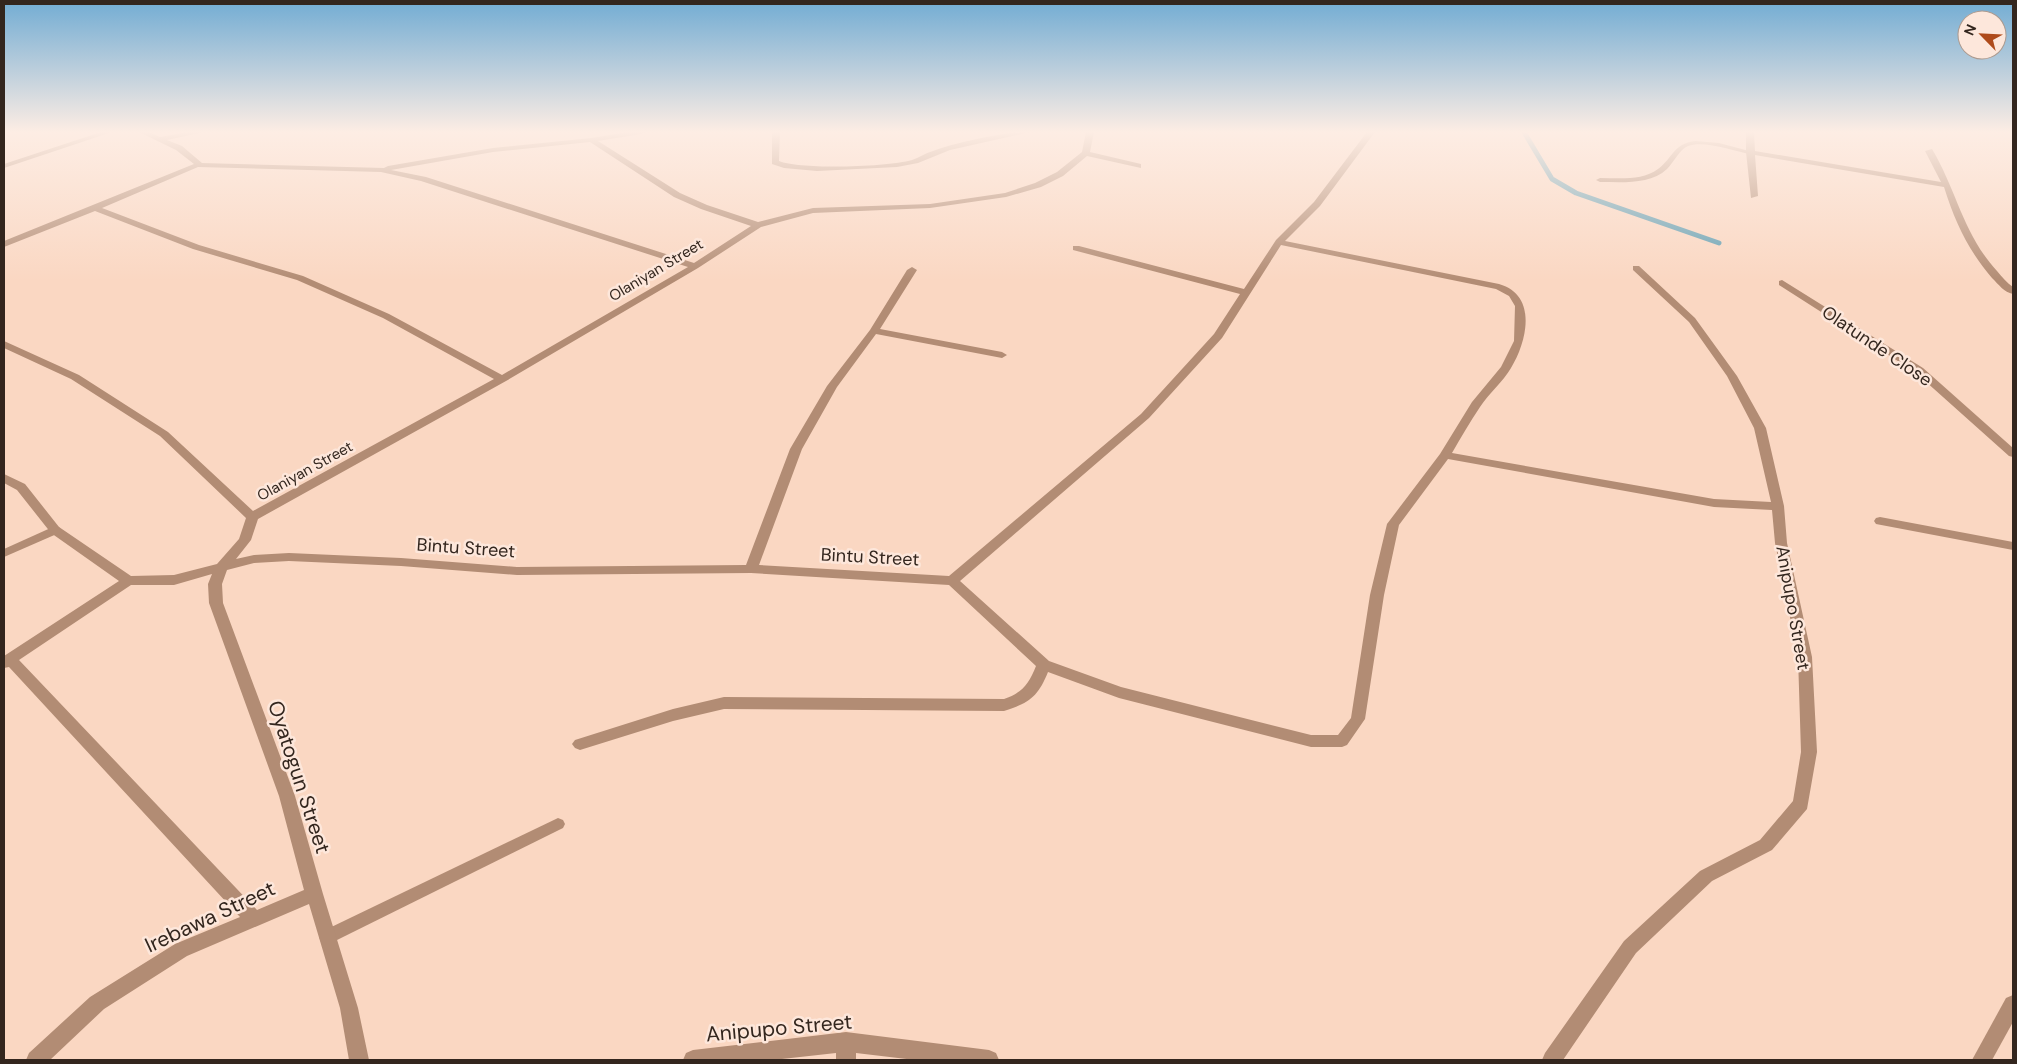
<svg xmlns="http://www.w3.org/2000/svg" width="2017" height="1064" viewBox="0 0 2017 1064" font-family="'DM Sans',sans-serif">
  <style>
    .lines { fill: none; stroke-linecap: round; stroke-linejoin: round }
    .stream { stroke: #629fb3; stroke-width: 5 }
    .lane { fill: #b28c74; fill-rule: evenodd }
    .street { fill: #b28c74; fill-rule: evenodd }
    .labels { text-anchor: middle; stroke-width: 5; stroke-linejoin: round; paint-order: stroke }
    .far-street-label { font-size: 15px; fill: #33261e; stroke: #fde7db }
    .street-label { font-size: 18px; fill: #33261e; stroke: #fde7db }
    .near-street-label { font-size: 21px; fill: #33261e; stroke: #fde7db }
  </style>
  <rect width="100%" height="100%" fill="#fad7c2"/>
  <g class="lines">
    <!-- stream -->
    <polyline class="stream" points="1524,132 1552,179 1576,193 1719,243"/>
    <!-- lane -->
    <g class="lane">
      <path d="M1695,141L1719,143L1753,152L1750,154C1734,151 1704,140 1688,146C1679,150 1674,162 1667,169C1650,185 1622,182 1600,182L1596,180L1600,178C1619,178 1642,181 1658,169C1673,158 1673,144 1695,141Z"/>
      <polygon points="55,526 59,527 61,530 59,533 4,557 4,549"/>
      <polygon points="558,818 563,820 565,824 563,828 333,942 327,944 321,942 319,937 321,932"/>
    </g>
    <!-- street -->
    <g class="street">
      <polygon points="101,132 112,132 4,168 4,164"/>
      <path d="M139,132H149L160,137L188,132H204L167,140L182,146L202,163L384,168L388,166L493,148L591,138L628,132H645L641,134L598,141L680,193L707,205L758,222L813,208L930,204L1005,193L1035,183L1057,172L1082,152L1086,132H1094L1090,152L1141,164V168L1087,156L1063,176L1041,187L1006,197L930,208L813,213L761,227L698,268L506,381L258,519L251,540L236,559L254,555L289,553L401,558L517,567L746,565L790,449L827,386L870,330L907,270L912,267L917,270L880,329L1002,352L1007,355L1002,358L876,334L837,387L802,449L759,565L949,576L1141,414L1214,334L1240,294L1073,250V246H1079L1244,289L1276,240L1314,202L1367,132H1375L1320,206L1285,241L1499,284C1538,295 1527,342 1511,368C1503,382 1489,393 1480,407C1470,422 1461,437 1452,453L1714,499L1771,502L1754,428L1727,376L1689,322L1633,270V266H1639L1695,318L1737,376L1766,428L1784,506L1787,543L1812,657L1817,752L1807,809L1772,850L1712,881L1636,953L1563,1060H1542L1545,1053L1624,941L1700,871L1760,840L1793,801L1801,752L1798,657L1775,543L1772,510L1714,507L1448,459L1399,525L1384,595L1365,719L1347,745L1342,747H1311L1119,698L1048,672C1038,697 1029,703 1004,711L724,709L673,721L580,750L575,748L572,744L575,740L673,709L724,697L1004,699C1022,693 1029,684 1036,666L949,585L751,573L517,575L401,566L289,561L254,563L227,570L222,584L223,603L295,796L323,894L358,1008L369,1060H349L340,1008L309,904L187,956L104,1009L50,1060H26L29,1053L90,997L175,944L240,917L9,667L4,668V656L119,581L51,533L17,490L4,483V474L25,484L59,527L131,576L174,575L217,564L239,539L246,518L160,436L71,379L4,348V341L79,375L168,432L253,511L494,379L383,318L297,280L193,249L95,211L4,247V241L194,164L176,150ZM590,142L674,197L701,209L751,226L694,263L426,177L391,170L493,152ZM198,167L381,172L421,181L688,267L502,375L389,314L303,276L199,245L102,208ZM1281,245L1496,289L1509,296L1515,306L1514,341L1501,367L1472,402L1440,454L1387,524L1370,595L1351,718L1338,735H1311L1121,687L1049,661L960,581L1149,418L1222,338ZM212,574L208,584L209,603L279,796L304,890L257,910L19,660L131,585H174Z"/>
      <path d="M772,132H780L779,161C802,170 887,167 912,160C919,158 925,153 933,151C958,142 1003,132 1030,132L950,150L918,163L897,167L817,171L784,168L772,164Z"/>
      <path d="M1746,132H1754L1755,151L1941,182L1925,151L1932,149C1957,191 1963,234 1997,271C2002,277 2007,283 2013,287V294C2004,292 1999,285 1992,278C1968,250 1955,222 1944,187L1755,155L1758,196L1751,198L1746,152Z"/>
      <polygon points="1782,280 1923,368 2013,448 2013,457 2009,456 1915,372 1779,285 1779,281"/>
      <polygon points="1880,517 2013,542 2013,550 1876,524 1874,521 1876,518"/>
      <polygon points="2013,995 2013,1022 1992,1060 1972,1060 2006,998"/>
      <polygon points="846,1032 989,1050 996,1053 999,1060 915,1060 856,1053 856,1060 836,1060 836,1053 773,1060 683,1060 686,1053 693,1050"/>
    </g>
  </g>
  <!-- sky -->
  <linearGradient id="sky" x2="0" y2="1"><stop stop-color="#72acd3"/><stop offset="0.47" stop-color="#fdede4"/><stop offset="1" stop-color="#fdede4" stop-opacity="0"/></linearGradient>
  <rect width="2017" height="281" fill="url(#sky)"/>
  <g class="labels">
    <!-- far-street labels -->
    <g class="far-street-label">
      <text transform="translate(656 270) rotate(-31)" y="5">Olaniyan Street</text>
      <text transform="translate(305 471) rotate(-29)" y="5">Olaniyan Street</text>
    </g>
    <!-- street labels -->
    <g class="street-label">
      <text transform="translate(1877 346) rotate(34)" y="6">Olatunde Close</text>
      <text transform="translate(466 548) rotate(4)" y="6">Bintu Street</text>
      <text transform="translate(870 557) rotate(3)" y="6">Bintu Street</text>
      <text transform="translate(1793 608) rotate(80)" y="6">Anipupo Street</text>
    </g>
    <!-- near-street labels -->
    <g class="near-street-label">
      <text transform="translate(299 777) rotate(72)" y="7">Oyatogun Street</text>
      <text transform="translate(210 917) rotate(-25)" y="7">Irebawa Street</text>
      <text transform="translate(779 1028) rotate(-5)" y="7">Anipupo Street</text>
    </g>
  </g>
  <!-- border -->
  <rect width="2017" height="1064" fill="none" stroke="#33261e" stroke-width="10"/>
  <!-- north arrow -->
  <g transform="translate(1982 35) rotate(294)"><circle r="24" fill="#fde7db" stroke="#ac9a8f"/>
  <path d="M0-4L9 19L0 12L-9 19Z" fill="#af4b1b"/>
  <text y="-8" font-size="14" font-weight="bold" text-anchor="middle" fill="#33261e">N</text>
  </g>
</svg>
